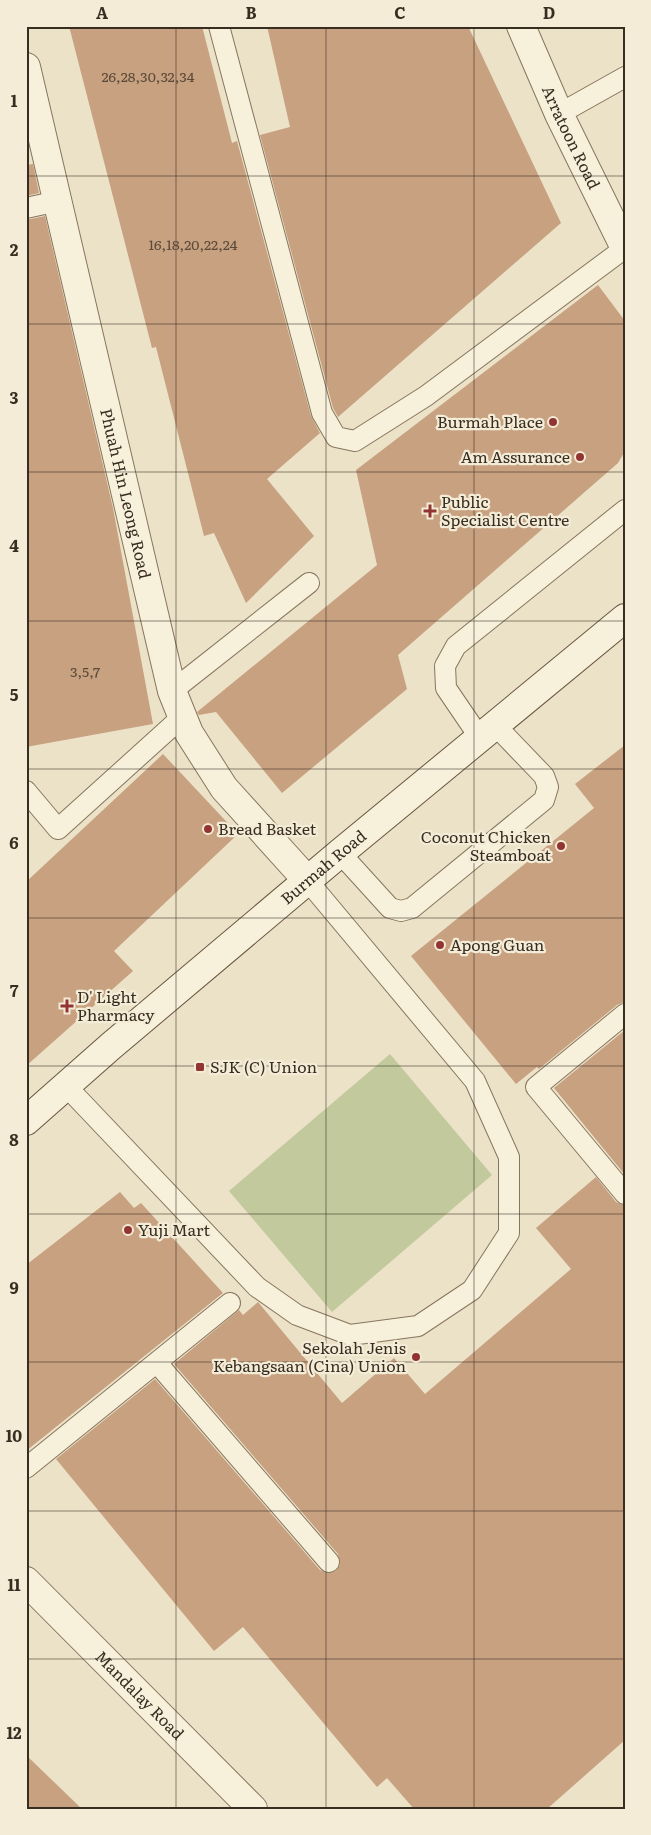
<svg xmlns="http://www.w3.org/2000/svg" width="651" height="1835" viewBox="0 0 651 1835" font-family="Literata,serif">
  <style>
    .green { fill: #c2c99c }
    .building { fill: #c7a180 }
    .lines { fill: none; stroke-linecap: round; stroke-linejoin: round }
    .lane-casing { stroke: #87755e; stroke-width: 22 }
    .street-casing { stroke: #87755e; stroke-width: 30 }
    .secondary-casing { stroke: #695641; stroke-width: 30 }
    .lane { stroke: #f7f0db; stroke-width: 20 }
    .street { stroke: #f7f0db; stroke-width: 28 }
    .secondary { stroke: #f7f0db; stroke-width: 28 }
    .grid { fill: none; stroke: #382d21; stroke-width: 1; stroke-opacity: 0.55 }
    .poi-dot { fill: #923532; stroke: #f4ecd7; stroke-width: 2 }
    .labels { text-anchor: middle; stroke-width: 4.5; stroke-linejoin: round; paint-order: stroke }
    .number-label { font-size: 14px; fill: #5c4a39 }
    .street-label { font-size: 16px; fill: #382d21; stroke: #f4ecd7 }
    .poi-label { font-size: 16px; fill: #382d21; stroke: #f4ecd7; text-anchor: start }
    .neatline { fill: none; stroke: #382d21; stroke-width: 2 }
    .grid-label { font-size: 16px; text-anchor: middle; font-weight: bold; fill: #382d21 }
  </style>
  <rect width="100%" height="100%" fill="#ece2c8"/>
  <!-- green -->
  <polygon class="green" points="390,1054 492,1175 332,1312 229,1191"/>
  <!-- building -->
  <g class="building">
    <polygon points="69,26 202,26 232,143 237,141 311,416 320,433 267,479 314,536 246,603 214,533 204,536 156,347 152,348"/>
    <polygon points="267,26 468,26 561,223 338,417 333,408 260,135 290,127"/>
    <polygon points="33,164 39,193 26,196 26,165"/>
    <polygon points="45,216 113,508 153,724 26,747 26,220"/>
    <polygon points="598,285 625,321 625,451 618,463 398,655 407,689 282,793 216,712 199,715 197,712 377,565 356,470"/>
    <polygon points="625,745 625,1002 617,1005 539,1069 537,1067 516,1084 411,956 594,808 575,784"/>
    <polygon points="163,754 238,834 114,951 133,971 26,1066 26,882"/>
    <polygon points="625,1030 625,1175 554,1088"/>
    <polygon points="596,1177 616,1202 625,1206 625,1740 547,1809 414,1809 387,1778 377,1787 243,1627 214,1651 56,1459 155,1379 320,1570 326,1573 336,1571 340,1565 338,1554 174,1364 239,1310 243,1315 258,1302 342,1403 394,1358 425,1394 571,1269 536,1228"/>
    <polygon points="120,1192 134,1208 141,1203 223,1293 26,1451 26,1265"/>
    <polygon points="26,1755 82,1809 26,1809"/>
  </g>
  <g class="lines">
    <defs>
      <g id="lane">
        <polyline points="219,26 322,413 336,437 355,441 426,396 625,248"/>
        <polyline points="559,114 625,77"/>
        <polyline points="26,208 58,201"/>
        <polyline points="172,691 309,583"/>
        <polyline points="480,738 446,688 445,666 456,646 625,510"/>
        <polyline points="26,791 58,829 182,717"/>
        <polyline points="340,853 390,908 401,911 412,908 544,800 548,787 544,776 495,725"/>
        <polyline points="625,1014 536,1087 625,1194"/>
        <polyline points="67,1087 257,1287 297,1315 350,1335 418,1326 472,1290 509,1233 509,1157 475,1081 307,880"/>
        <polyline points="157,1363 329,1562"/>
        <polyline points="26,1468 230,1303"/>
      </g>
      <g id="street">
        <path id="s1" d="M521,26L559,114L625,248"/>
        <path id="s2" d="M26,67L172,691L189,733L224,788L307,880"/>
        <path id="s3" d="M26,1581L253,1809"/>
      </g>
      <g id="secondary">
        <path id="s4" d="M26,1121L111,1046L340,853L625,618"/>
      </g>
    </defs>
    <!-- lane casing -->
    <use href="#lane" class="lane-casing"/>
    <!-- street casing -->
    <use href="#street" class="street-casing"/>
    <!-- secondary casing -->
    <use href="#secondary" class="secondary-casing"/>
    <!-- lane -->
    <use href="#lane" class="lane"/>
    <!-- street -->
    <use href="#street" class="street"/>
    <!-- secondary -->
    <use href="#secondary" class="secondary"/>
  </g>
  <!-- grid -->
  <path class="grid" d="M176,26V1809M326,26V1809M474,26V1809M26,176H625M26,324H625M26,472H625M26,621H625M26,769H625M26,918H625M26,1066H625M26,1214H625M26,1362H625M26,1511H625M26,1659H625"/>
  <!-- markers -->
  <g class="poi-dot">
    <circle cx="553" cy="422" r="5"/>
    <circle cx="580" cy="457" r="5"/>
    <path d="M427.5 503.5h5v5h5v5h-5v5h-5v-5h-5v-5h5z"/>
    <circle cx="208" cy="829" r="5"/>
    <circle cx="561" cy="846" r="5"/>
    <circle cx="440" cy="945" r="5"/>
    <path d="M64.5 998.5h5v5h5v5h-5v5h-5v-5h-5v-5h5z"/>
    <rect x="195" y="1062" width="10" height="10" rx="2.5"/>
    <circle cx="128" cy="1230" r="5"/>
    <circle cx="416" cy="1357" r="5"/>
  </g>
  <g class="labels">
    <!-- number labels -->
    <g class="number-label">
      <text x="148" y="82">26,28,30,32,34</text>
      <text x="193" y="250">16,18,20,22,24</text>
      <text x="85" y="677">3,5,7</text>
    </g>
    <!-- street labels -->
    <g class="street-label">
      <text dy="6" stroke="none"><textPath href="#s1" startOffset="122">Arratoon Road</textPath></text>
      <text dy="6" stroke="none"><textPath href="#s2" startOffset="438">Phuah Hin Leong Road</textPath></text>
      <text dy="6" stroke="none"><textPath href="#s4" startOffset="391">Burmah Road</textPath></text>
      <text dy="6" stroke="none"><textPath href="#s3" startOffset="161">Mandalay Road</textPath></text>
    </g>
    <!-- poi labels -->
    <g class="poi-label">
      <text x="543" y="428" text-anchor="end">Burmah Place</text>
      <text x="570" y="463" text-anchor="end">Am Assurance</text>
      <text x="441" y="508">Public<tspan x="441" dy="18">Specialist Centre</tspan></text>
      <text x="218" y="835">Bread Basket</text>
      <text x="551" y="843" text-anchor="end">Coconut Chicken<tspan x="551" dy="18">Steamboat</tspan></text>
      <text x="450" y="951">Apong Guan</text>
      <text x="77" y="1003">D' Light<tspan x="77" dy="18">Pharmacy</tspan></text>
      <text x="210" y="1073">SJK (C) Union</text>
      <text x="138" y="1236">Yuji Mart</text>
      <text x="406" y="1354" text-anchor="end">Sekolah Jenis<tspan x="406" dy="18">Kebangsaan (Cina) Union</tspan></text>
    </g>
  </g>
  <!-- border -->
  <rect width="651" height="1835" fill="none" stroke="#f4ecd7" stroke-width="55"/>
  <rect x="28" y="28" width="596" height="1780" class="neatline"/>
  <g class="grid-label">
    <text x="102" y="19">A</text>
    <text x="251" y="19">B</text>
    <text x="400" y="19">C</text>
    <text x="549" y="19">D</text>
    <text x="14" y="107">1</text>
    <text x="14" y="256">2</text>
    <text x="14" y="404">3</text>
    <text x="14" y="552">4</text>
    <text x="14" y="701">5</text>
    <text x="14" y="849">6</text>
    <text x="14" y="997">7</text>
    <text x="14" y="1146">8</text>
    <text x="14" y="1294">9</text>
    <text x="14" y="1442">10</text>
    <text x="14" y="1591">11</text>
    <text x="14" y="1739">12</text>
  </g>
</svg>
